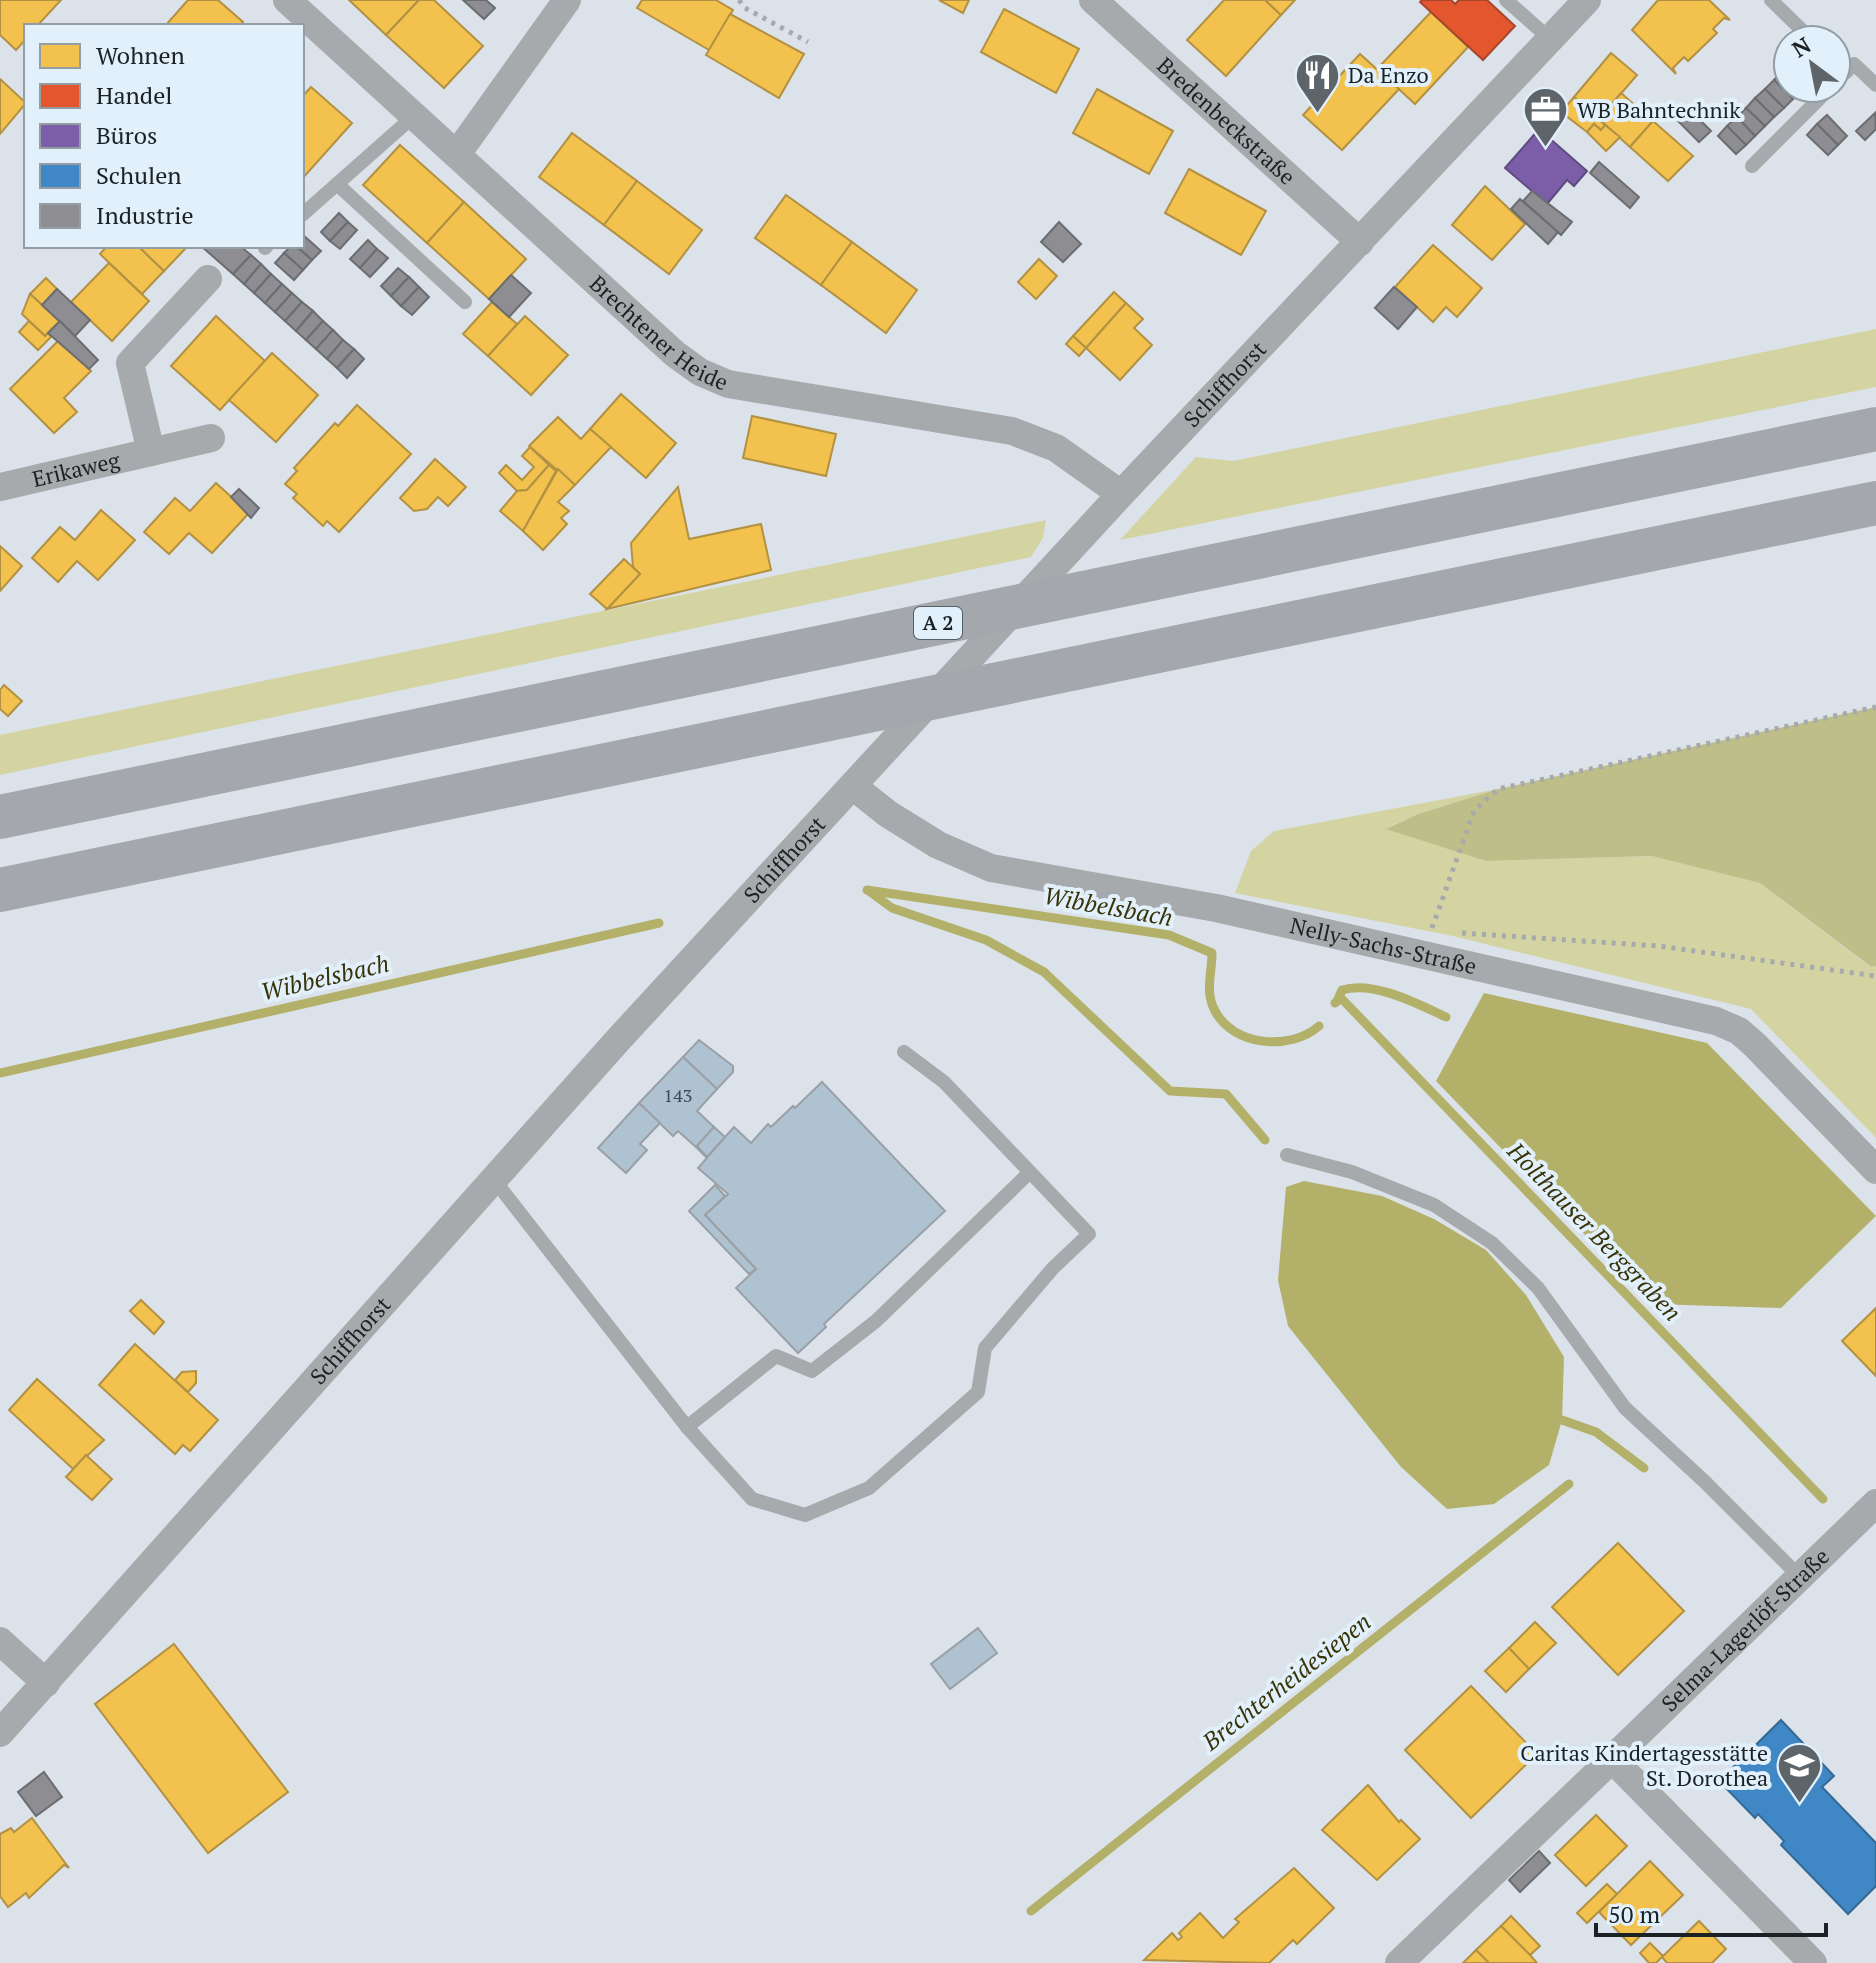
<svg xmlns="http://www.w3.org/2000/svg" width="1876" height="1963" viewBox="0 0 1876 1963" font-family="'PT Serif',serif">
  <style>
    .green { fill: #d4d4a3 }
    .forest { fill: #bebe89 }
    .water { fill: #b3b06a }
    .homes { fill: #f2c14e; stroke: #b29142; stroke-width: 2 }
    .shops { fill: #e4572e; stroke: #a8472b; stroke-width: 2 }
    .offices { fill: #7b5ea7; stroke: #5e4c80; stroke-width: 2 }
    .schools { fill: #3f88c5; stroke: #346995; stroke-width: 2 }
    .industry { fill: #8d8d92; stroke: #6b6d71; stroke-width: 2 }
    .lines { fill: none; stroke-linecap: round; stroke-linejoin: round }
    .stream { stroke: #b3b06a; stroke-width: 9 }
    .building { fill: #aec2d1; stroke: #9aa0a5; stroke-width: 2 }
    .path { stroke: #a6aaad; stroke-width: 5; stroke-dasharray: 4 6; stroke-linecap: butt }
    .service { stroke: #a7aaac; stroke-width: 14 }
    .minor { stroke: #a7aaac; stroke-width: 28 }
    .motorway { stroke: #a4a7ac; stroke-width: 44 }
    .labels { text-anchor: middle; stroke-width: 8; stroke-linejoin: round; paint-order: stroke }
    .number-label { font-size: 18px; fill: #404950 }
    .shield { fill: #e2f0fc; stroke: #575f66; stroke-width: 2 }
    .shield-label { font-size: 20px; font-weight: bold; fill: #1b2125 }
    .poi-label { font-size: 22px; fill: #1b2125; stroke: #e2f0fc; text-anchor: start }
    .street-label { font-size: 22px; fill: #1b2125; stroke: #e2f0fc }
    .water-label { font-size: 24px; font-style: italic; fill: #383408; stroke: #e2f0fc }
  </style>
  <rect width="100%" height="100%" fill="#dbe2e9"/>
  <!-- green -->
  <g class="green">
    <polygon points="1876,329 1876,387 1120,540 1196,457 1233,461"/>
    <polygon points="1046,520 1043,538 1031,557 0,775 0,735"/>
    <polygon points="1498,789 1418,814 1387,828 1486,861 1653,856 1760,883 1870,967 1876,966 1876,1138 1751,1009 1453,936 1235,893 1251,851 1274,831"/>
  </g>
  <!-- forest -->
  <polygon class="forest" points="1876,707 1876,966 1871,967 1760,883 1652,856 1486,861 1386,829 1418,814 1498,789"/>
  <!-- water -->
  <g class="water">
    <polygon points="1484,993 1707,1043 1876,1216 1781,1308 1652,1304 1436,1081"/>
    <polygon points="1304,1181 1382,1196 1434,1219 1486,1250 1526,1295 1564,1357 1562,1420 1549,1465 1494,1504 1447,1509 1401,1467 1288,1326 1278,1280 1286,1187"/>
  </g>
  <!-- homes -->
  <g class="homes">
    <polygon points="0,0 61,0 37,26 26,26 26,39 16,50 0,35"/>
    <polygon points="188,0 218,0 243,22 240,26 165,26"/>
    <polygon points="349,0 419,0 386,35"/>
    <polygon points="419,0 434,0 483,46 444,88 386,35"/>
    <polygon points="642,0 716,0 733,10 709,50 637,8"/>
    <polygon points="939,0 969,0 963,13"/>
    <polygon points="1224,0 1265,0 1281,15 1226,76 1187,40"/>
    <polygon points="1265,0 1295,0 1281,15"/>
    <polygon points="1709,0 1730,20 1724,18 1713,29 1717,33 1688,61 1684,57 1673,68 1676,74 1632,30 1658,0"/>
    <polygon points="1004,9 1079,49 1056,93 981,52"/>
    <polygon points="1431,12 1468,47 1415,104 1377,69"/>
    <polygon points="730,14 804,54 779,98 706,55"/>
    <polygon points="1611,53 1637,75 1599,119 1574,97"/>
    <polygon points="1360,54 1399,89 1342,150 1303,115"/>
    <polygon points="0,79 26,103 0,134"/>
    <polygon points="311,87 352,123 302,179 302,97"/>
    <polygon points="1097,89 1173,131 1149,174 1073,133"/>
    <polygon points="1621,93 1653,121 1630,147 1599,119"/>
    <polygon points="1574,97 1605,125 1601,130 1594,124 1587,132 1561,112"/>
    <polygon points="1653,121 1693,156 1668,181 1630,147"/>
    <polygon points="1594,124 1601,130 1605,125 1620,137 1606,151 1587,132"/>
    <polygon points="572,133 637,181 604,225 539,177"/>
    <polygon points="400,145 464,202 427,243 363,185"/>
    <polygon points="1189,169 1266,211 1241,255 1165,213"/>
    <polygon points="637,181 702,230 669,274 604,225"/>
    <polygon points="1485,186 1525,224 1492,260 1452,225"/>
    <polygon points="786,195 852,242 821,285 755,238"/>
    <polygon points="464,202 526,259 489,299 427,243"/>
    <polygon points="852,242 917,290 886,333 821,285"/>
    <polygon points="1433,245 1482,288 1457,317 1446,307 1433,322 1395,287"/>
    <polygon points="107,246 138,246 164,271 142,294 100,254"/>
    <polygon points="138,246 183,246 185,249 164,271"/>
    <polygon points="1039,259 1057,276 1036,299 1018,282"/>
    <polygon points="109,263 149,301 112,341 71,302"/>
    <polygon points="46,278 57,289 42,305 30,294"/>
    <polygon points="1114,292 1126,303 1086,348 1073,336"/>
    <polygon points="30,294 60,321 45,336 22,314"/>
    <polygon points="492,302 517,324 488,356 463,334"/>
    <polygon points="1126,303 1143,319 1134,328 1152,345 1120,380 1086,348"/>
    <polygon points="216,316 265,361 220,410 171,366"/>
    <polygon points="525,316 568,355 531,395 488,356"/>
    <polygon points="29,321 45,336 48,333 51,337 38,350 19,332"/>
    <polygon points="1073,336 1086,348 1079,356 1066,344"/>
    <polygon points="59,340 91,371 64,398 77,412 54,433 10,389"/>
    <polygon points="272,353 318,395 276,442 229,400"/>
    <polygon points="621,394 676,443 646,478 590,429"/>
    <polygon points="357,405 411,454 339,532 327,521 323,526 293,498 297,494 285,484 297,471 294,468 335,423 338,426"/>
    <polygon points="752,416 836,434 826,476 743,458"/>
    <polygon points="558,417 581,439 590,429 611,447 575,485 529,446"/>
    <polygon points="530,447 549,465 527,490 517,491 499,473 506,465 522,480 534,467 522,456"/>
    <polygon points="435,459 466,487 448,506 438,497 427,509 414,511 400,498"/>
    <polygon points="549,465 556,471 523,531 500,511 517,491 527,490"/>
    <polygon points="558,469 575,485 558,502 569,511 561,518 567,524 543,550 523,531"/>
    <polygon points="216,483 249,513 212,553 189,533 169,554 144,532 175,498 190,511"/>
    <polygon points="678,487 689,539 761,524 771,570 607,609 640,574 633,567 631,543"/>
    <polygon points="101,510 135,540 98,580 77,561 58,582 32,558 60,527 75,540"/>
    <polygon points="0,546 22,566 0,591"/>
    <polygon points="624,559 640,574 607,609 590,594"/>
    <polygon points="4,685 22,701 8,716 0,709 0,690"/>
    <polygon points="141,1300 164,1322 154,1334 130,1311"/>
    <polygon points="1876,1308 1876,1376 1842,1341"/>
    <polygon points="135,1344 218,1420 190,1451 183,1445 175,1454 99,1385"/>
    <polygon points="196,1371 196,1383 188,1392 175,1380 182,1372"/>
    <polygon points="37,1379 104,1440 73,1469 9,1410"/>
    <polygon points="86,1455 112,1479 92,1500 66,1477"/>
    <polygon points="1618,1543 1684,1611 1618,1675 1552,1607"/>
    <polygon points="1535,1622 1556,1643 1529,1669 1509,1648"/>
    <polygon points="174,1644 288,1792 208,1853 95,1704"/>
    <polygon points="1509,1648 1529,1669 1506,1692 1485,1671"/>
    <polygon points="1471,1686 1537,1754 1471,1818 1405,1750"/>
    <polygon points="1368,1785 1399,1822 1401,1820 1420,1839 1377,1880 1322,1830"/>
    <polygon points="1596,1815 1627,1846 1586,1886 1555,1855"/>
    <polygon points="32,1818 69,1868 64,1865 29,1898 26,1893 8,1907 0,1896 0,1834 11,1828 14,1832"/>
    <polygon points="1650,1861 1683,1895 1631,1945 1599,1912"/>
    <polygon points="1294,1868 1334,1908 1297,1944 1293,1940 1269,1963 1144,1960 1172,1933 1178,1940 1182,1937 1179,1933 1200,1913 1223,1938 1239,1922 1235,1919"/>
    <polygon points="1607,1884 1617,1894 1587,1923 1577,1913"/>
    <polygon points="1511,1916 1540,1946 1530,1955 1501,1926"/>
    <polygon points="1699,1921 1726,1949 1712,1963 1667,1963 1662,1957"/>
    <polygon points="1501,1926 1530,1955 1537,1963 1489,1963 1476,1950"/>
    <polygon points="1650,1943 1663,1956 1656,1963 1649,1963 1640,1953"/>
    <polygon points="1476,1950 1489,1963 1463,1963"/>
  </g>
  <!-- shops -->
  <polygon class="shops" points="1422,0 1451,0 1455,4 1459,0 1487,0 1515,26 1483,60 1420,2"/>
  <!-- offices -->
  <polygon class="offices" points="1539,129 1587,171 1574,186 1567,180 1547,204 1505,168"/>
  <!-- schools -->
  <polygon class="schools" points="1781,1720 1834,1776 1822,1787 1876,1843 1876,1886 1848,1914 1781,1845 1784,1841 1758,1814 1755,1818 1719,1781"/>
  <!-- industry -->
  <g class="industry">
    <polygon points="463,0 486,0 495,8 484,19"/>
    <polygon points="1783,70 1788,75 1788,88 1802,89 1793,99 1774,80"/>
    <polygon points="1774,80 1793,99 1784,108 1765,89"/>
    <polygon points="1765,89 1784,108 1774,117 1755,98"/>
    <polygon points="1755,98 1774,117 1765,126 1746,108"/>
    <polygon points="1688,108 1711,131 1699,142 1677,120"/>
    <polygon points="1746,108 1765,126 1755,136 1737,117"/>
    <polygon points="1875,113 1876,129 1865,140 1856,131"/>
    <polygon points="1827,115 1847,136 1838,145 1817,124"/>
    <polygon points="1737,117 1755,136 1746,145 1727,126"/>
    <polygon points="1817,124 1838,145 1828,155 1807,135"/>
    <polygon points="1727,126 1746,145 1736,154 1718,136"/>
    <polygon points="1599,162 1639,197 1630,208 1590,173"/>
    <polygon points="1532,191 1572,222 1561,235 1523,201"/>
    <polygon points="1520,199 1558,232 1548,244 1511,209"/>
    <polygon points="339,213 348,222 330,241 321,232"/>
    <polygon points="348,222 357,230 340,249 330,241"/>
    <polygon points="1059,222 1081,244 1063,262 1041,242"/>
    <polygon points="302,234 321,251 312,260 296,246 302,246"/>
    <polygon points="368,240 377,249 360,268 350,259"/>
    <polygon points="201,246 240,246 251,255 233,274"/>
    <polygon points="291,246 296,246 312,260 303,270 284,253"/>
    <polygon points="377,249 388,258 370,277 360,268"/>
    <polygon points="284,253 303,270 294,280 275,263"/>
    <polygon points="251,255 261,264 244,284 233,274"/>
    <polygon points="261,264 271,274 254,293 244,284"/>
    <polygon points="398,268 409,277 391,296 381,286"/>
    <polygon points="271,274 282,284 265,303 254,293"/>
    <polygon points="511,275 531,293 509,317 489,299"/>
    <polygon points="409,277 419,287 401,306 391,296"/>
    <polygon points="282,284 292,293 275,312 265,303"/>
    <polygon points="419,287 429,297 412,315 401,306"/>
    <polygon points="1394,287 1417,307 1398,329 1375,308"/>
    <polygon points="57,289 90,320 75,336 42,305"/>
    <polygon points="292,293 302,302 285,321 275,312"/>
    <polygon points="302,302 313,311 296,331 285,321"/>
    <polygon points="313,311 323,321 306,340 296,331"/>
    <polygon points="60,321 98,360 89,369 48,333"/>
    <polygon points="323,321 333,330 316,349 306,340"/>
    <polygon points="333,330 343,340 327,359 316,349"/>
    <polygon points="343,340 354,349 337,368 327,359"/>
    <polygon points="354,349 364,359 347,378 337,368"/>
    <polygon points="239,489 259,508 251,518 231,497"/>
    <polygon points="44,1772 62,1797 36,1816 18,1792"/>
    <polygon points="1539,1851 1550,1863 1520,1892 1509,1880"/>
  </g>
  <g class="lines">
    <!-- stream -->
    <g class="stream">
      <path d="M867,890L1169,935L1212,953C1212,973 1205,990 1214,1009C1232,1047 1291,1051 1319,1026"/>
      <polyline points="869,891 892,908 986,940 1044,972 1170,1091 1226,1094 1265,1140"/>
      <path d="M1338,999L1342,990C1373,980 1418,1004 1446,1017"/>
      <polyline points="1335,1003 1341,998 1823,1499"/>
      <polyline points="0,1073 659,923"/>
      <polyline points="1562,1420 1596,1432 1644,1468"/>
      <polyline points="1031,1911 1569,1484"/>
    </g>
  </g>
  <!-- building -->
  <g class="building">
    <polygon points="699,1040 733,1066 733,1072 717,1089 683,1057"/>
    <polygon points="683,1057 717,1089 697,1111 714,1127 696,1147 678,1131 673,1136 639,1103"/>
    <polygon points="822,1082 945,1211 824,1324 826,1327 798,1353 736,1288 756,1269 705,1215 728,1194 698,1168 707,1158 696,1147 707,1157 734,1127 751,1143 768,1124 771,1127 793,1106 795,1108"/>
    <polygon points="639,1103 660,1123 640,1144 647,1150 626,1173 598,1148"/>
    <polygon points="714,1127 725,1137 707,1157 697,1146"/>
    <polygon points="715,1185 725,1196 705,1215 756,1269 749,1274 689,1211"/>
    <polygon points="978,1628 997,1653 950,1689 931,1664"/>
  </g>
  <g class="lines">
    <!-- path -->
    <g class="path">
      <polyline points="739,0 745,8 808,42"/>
      <polyline points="1432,928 1474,811 1498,789 1876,707"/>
      <polyline points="1462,933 1658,946 1876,976"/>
    </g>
    <!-- service -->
    <g class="service">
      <polyline points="1506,0 1550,39"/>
      <polyline points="1771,0 1812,40"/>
      <polyline points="1845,73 1854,64 1876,85"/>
      <polyline points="1752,166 1830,88"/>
      <polyline points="337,184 465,302"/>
      <polyline points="302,215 415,115"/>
      <polyline points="265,248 267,246"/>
      <polyline points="1287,1155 1352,1172 1434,1205 1492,1243 1538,1288 1625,1408 1705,1482 1800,1577"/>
      <polyline points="495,1181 687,1427 776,1356 812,1371 876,1321 1029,1173"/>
      <polyline points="687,1427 752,1499 805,1515 869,1488 978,1392 985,1348 1053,1268 1089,1234 944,1082 904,1052"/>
    </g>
    <!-- minor -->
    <g class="minor">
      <path id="s1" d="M287,0L675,354L700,372L728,384L1012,431L1056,448L1121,494"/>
      <path id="s2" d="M1093,0L1360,242"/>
      <polyline points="457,154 567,0"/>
      <polyline points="151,452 130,363 208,279"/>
      <path id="s3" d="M0,487L211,438"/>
      <path id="s4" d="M854,787L888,814L938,845L991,868L1216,908L1716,1021L1739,1031L1755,1045L1876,1170"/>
      <polyline points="0,1641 46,1683"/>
      <path id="s5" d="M0,1733L618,1040L1121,494L1587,0"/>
      <polyline points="1399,1963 1612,1759"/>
      <path id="s6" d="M1813,1963L1612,1759L1876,1503"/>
    </g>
    <!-- motorway -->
    <g class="motorway">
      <polyline points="0,817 1876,429"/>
      <polyline points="0,890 1876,503"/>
    </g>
  </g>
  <!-- icons -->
  <defs>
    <symbol id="restaurant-pin" viewBox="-11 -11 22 30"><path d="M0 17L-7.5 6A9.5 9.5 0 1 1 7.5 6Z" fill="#5e656a" stroke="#e2f0fc"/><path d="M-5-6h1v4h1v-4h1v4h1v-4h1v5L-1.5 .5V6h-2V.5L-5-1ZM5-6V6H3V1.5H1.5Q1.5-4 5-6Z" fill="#fff"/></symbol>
    <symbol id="office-pin" viewBox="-11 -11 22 30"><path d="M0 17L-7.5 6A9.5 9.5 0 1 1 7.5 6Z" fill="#5e656a" stroke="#e2f0fc"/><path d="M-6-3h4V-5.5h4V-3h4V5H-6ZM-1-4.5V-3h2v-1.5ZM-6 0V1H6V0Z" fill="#fff"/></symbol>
    <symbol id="school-pin" viewBox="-11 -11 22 30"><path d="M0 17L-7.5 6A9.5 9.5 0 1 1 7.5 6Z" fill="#5e656a" stroke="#e2f0fc"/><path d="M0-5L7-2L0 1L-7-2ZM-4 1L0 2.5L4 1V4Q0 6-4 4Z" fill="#fff"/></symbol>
  </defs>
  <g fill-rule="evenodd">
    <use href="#restaurant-pin" x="1292" y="50" width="51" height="69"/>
    <use href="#office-pin" x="1520" y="84" width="51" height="69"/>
    <use href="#school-pin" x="1774" y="1740" width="51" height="69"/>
  </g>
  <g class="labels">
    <!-- number labels -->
    <g class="number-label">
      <text x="678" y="1102">143</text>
    </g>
    <!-- shield labels -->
    <rect class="shield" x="914" y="607" width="48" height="32" rx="6"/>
    <g class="shield-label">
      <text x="938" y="630">A 2</text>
    </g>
    <!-- poi labels -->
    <g class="poi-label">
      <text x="1348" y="83">Da Enzo</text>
      <text x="1577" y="118">WB Bahntechnik</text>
      <text x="1768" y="1761" text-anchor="end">Caritas Kindertagesstätte<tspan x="1768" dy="25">St. Dorothea</tspan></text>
    </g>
    <!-- street labels -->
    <g class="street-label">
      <text dy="8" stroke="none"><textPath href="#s2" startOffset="180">Bredenbeckstraße</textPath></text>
      <text dy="8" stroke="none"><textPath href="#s1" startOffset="500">Brechtener Heide</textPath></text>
      <text dy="8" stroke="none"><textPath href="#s5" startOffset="1822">Schiffhorst</textPath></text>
      <text dy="8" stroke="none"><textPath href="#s3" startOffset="78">Erikaweg</textPath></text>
      <text dy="8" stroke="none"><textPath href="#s5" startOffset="1174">Schiffhorst</textPath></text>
      <text dy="8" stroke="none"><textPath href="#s4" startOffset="560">Nelly-Sachs-Straße</textPath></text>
      <text dy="8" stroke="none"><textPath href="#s5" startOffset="526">Schiffhorst</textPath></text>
      <text dy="8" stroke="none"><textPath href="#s6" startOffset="472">Selma-Lagerlöf-Straße</textPath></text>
    </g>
    <!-- water labels -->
    <g class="water-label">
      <text transform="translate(1108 907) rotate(10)" y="8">Wibbelsbach</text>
      <text transform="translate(325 978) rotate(-13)" y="8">Wibbelsbach</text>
      <text transform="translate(1594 1232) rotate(46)" y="8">Holthauser Berggraben</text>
      <text transform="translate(1287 1682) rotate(-38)" y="8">Brechterheidesiepen</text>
    </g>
  </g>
  <!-- legend -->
  <rect x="24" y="24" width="280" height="224" fill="#e2f0fc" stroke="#929da6" stroke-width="2"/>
  <rect x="40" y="44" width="40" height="24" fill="#f2c14e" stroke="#929da6" stroke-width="2"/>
  <text x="96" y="64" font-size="24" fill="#1b2125">Wohnen</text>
  <rect x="40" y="84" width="40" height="24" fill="#e4572e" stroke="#929da6" stroke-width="2"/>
  <text x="96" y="104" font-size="24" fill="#1b2125">Handel</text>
  <rect x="40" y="124" width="40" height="24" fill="#7b5ea7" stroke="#929da6" stroke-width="2"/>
  <text x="96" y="144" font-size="24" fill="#1b2125">Büros</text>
  <rect x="40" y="164" width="40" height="24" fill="#3f88c5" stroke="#929da6" stroke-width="2"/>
  <text x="96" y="184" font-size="24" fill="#1b2125">Schulen</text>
  <rect x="40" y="204" width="40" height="24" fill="#8d8d92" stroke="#929da6" stroke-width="2"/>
  <text x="96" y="224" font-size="24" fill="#1b2125">Industrie</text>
  <!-- north arrow -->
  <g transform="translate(1812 64) rotate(328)"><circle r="38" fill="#e2f0fc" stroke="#929da6" stroke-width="2"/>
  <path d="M0-6L14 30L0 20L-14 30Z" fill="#5e656a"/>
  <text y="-12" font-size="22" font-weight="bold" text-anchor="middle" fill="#1b2125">N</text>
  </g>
  <!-- scale -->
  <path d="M1596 1923v12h230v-12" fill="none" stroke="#1b2125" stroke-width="4"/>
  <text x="1608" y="1923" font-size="24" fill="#1b2125" stroke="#e2f0fc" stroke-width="6" paint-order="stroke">50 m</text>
</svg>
